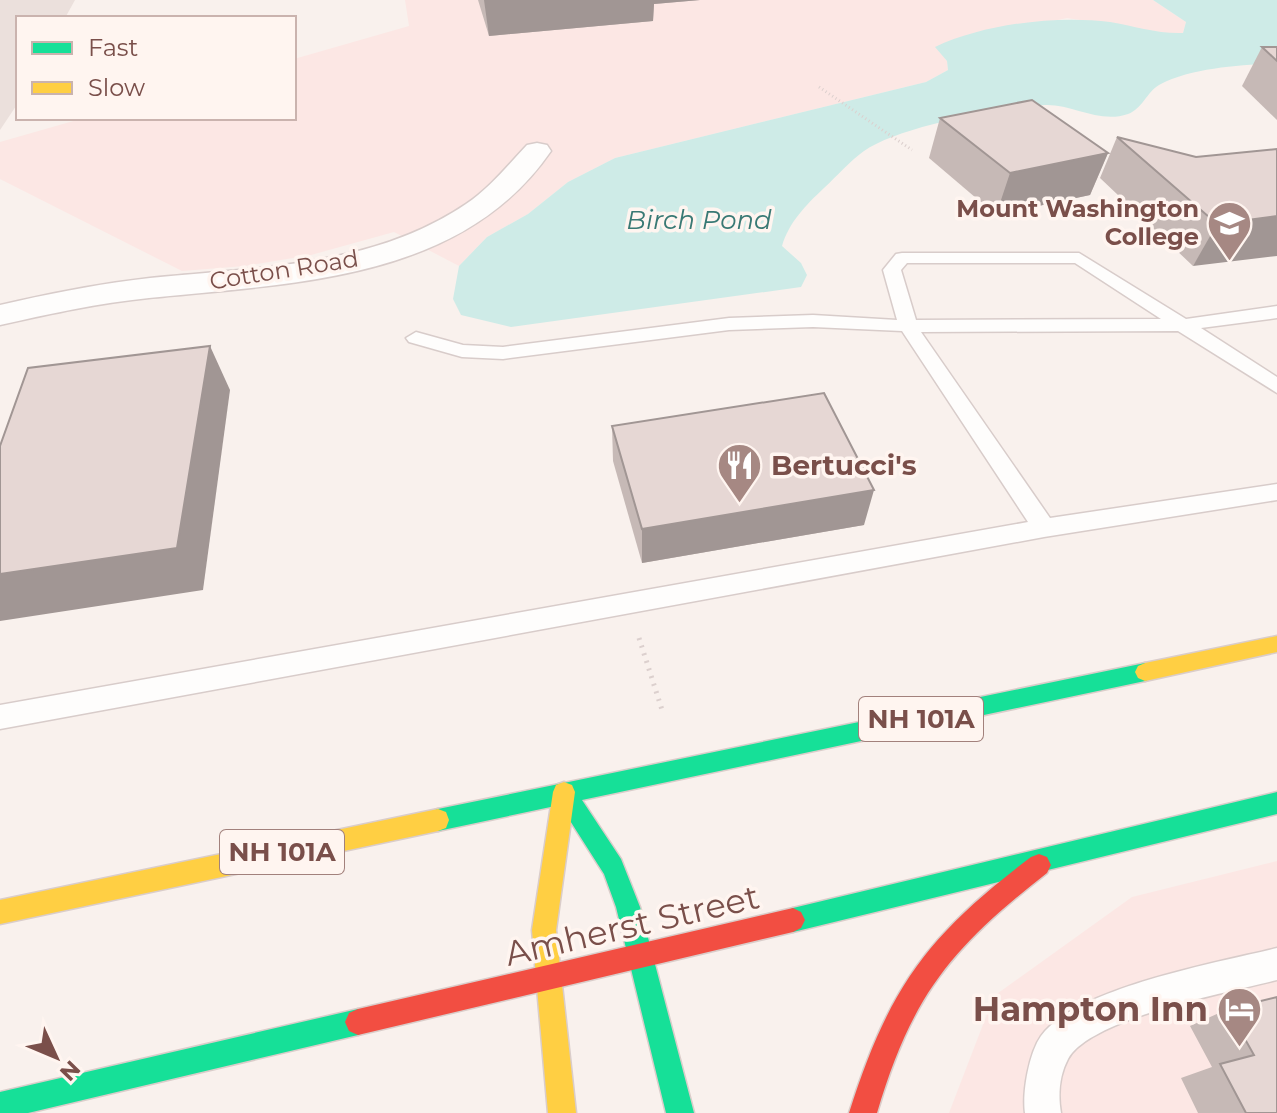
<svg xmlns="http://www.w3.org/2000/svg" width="1277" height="1113" viewBox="0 0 1277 1113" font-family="Montserrat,sans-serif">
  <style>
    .commercial { fill: #fce7e4 }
    .industrial { fill: #ebe0dc }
    .water { fill: #ceebe7 }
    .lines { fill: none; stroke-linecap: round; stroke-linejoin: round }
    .lane-casing { stroke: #d8ccca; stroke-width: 3 }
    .street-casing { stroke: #d8ccca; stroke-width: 3 }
    .fast-casing { stroke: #dacdca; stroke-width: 3 }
    .slow-casing { stroke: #dacdca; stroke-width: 3 }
    .jam-casing { stroke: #dacdca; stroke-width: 3 }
    .path-far1 { stroke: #dcd0ce; stroke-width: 3; stroke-dasharray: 1 3; stroke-linecap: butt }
    .path { stroke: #dcd0ce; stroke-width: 5; stroke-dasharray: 2 6; stroke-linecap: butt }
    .lane { fill: #fefdfc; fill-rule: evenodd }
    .street { fill: #fefdfc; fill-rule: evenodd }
    .fast { fill: #16e098; fill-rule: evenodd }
    .slow { fill: #ffcf43; fill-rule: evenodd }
    .jam { fill: #f24e42; fill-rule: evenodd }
    .wall { fill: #c6b9b6 }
    .shaded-wall { fill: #a19694 }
    .building { fill: #e6d7d4; stroke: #a19694; stroke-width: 2 }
    .labels { text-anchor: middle; stroke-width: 7; stroke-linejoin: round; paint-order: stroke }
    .far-poi-label { font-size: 24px; font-weight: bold; fill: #7a4f4a; stroke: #fff5f0; text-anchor: end }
    .far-street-label { font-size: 24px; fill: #7a4f4a; stroke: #fff5f0 }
    .far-water-label { font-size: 26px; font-style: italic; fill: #397974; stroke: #fff5f0 }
    .shield { fill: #fff5f0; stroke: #a2817c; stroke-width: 2 }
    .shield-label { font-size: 26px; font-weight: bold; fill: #7a4f4a }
    .poi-label { font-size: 28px; font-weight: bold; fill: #7a4f4a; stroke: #fff5f0; text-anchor: start }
    .near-street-label { font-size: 34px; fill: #7a4f4a; stroke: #fff5f0 }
    .near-poi-label { font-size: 34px; font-weight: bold; fill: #7a4f4a; stroke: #fff5f0; text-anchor: end }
  </style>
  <rect width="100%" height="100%" fill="#f9f1ed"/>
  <!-- commercial -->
  <g class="commercial">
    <polygon points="405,0 1153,0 1186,22 1183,33 1166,33 1067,18 936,47 947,61 948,70 926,82 615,158 568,182 528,214 487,237 459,266 394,232 311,255 245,266 182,271 0,179 0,142 84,118 294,118 294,59 409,26"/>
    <polygon points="1277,861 1277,1113 949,1113 994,996 1132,897"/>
  </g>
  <!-- industrial -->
  <polygon class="industrial" points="0,0 75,0 65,18 18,18 18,103 0,130"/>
  <!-- water -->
  <path class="water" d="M1153,0H1277V63C1238,66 1194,67 1159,85C1147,92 1142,109 1128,114C1099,124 1073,104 1045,105C1002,107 898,127 864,151C850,161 837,176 824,188C806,205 789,222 782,246L801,263L807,275L801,287L511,327L461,315L453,299L459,266L487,237L528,214L568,182L615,158L926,82L948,70L947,61L935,47C984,24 1056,15 1110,22C1134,26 1158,34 1183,33L1186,22Z"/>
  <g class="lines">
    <defs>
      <g id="lane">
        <path d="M902,253H1079L1186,319L1277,306V318L1201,328L1277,377V393L1178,331L921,332L1050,518L1277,484V500L1044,537L0,729V705L1028,522L902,331L813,327L729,330L503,359L462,357L409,342L406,338L416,332L463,345L503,347L729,318L813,315L897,320L883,270L896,254ZM907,263H1075L1161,319L916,320L901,270Z"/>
        <path d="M1277,948V980C1231,992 1090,1018 1068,1059C1059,1076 1058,1096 1061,1113H1025C1022,1093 1029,1053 1041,1036C1075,988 1220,962 1277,948Z"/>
      </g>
      <path id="street" d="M537,143L547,145L551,151C461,282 291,283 149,298C99,303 49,314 0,325V305L18,301C62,291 106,283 150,278C258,267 373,267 466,204C490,188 508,165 527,145Z"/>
      <g id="fast">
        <polygon points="1145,663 1152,666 1155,672 1152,678 1145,681 582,800 621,859 640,907 694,1113 666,1113 616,907 604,874 560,805 438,831 430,828 427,820 430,812 438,809"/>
        <polygon points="1277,792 1277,814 793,932 785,928 781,920 785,912 793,908"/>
        <polygon points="358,1009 367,1013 371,1022 367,1031 358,1035 28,1113 0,1113 0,1092"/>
      </g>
      <g id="slow">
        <polygon points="1277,636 1277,652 1145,681 1138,678 1135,672 1138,666 1145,663"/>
        <polygon points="564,782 572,785 575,792 556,930 576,1113 548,1113 532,930 553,792 556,785"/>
        <polygon points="438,809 446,812 449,820 446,828 438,831 0,924 0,900"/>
      </g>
      <g id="jam">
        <path d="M1039,854L1047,857L1051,865L1047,873C951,948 912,995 877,1113H849C889,987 927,936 1031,857Z"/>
        <polygon points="793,908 801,912 805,920 801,928 793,932 358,1035 349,1031 345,1022 349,1013 358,1009"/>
      </g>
    </defs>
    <!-- lane casing -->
    <use href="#lane" class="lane-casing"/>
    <!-- street casing -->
    <use href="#street" class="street-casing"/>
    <!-- fast casing -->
    <use href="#fast" class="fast-casing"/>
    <!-- slow casing -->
    <use href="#slow" class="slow-casing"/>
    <!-- jam casing -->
    <use href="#jam" class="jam-casing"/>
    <!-- path-far1 -->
    <polyline class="path-far1" points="819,87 912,150"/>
    <!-- path -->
    <polyline class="path" points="639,638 663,713"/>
    <!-- lane -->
    <use href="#lane" class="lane"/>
    <!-- street -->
    <use href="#street" class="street"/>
    <!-- fast -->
    <use href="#fast" class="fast"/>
    <!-- slow -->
    <use href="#slow" class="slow"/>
    <!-- jam -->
    <use href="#jam" class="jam"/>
  </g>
  <!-- wall -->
  <g class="wall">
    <polygon points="478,0 700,0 654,4 653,21 489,36"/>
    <polygon points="1262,47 1277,47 1277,120 1242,86"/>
    <polygon points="940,118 1108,153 1090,195 996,215 929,158"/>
    <polygon points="1117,137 1196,157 1277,149 1193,266 1100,178"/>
    <polygon points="612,426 864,525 642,563 613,461"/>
    <polygon points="1277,997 1277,1113 1198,1113 1181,1078 1212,1067 1190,1026 1228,1009"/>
  </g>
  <!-- shaded-wall -->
  <g class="shaded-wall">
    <polygon points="484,0 700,0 654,4 653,21 489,36"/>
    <polygon points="1108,153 1090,195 996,215 1010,173"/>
    <polygon points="1277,216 1277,256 1193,266 1217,224"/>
    <polygon points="210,346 230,390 203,590 0,621 0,574"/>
    <polygon points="874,490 864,525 642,563 642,529"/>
  </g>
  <!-- building -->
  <g class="building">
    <polygon points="1262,47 1277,47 1277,61"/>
    <polygon points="1032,100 1108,153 1010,173 940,118"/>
    <polygon points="1117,137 1196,157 1277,149 1277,216 1217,224"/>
    <polygon points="210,346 177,548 0,574 0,446 28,368"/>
    <polygon points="824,393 874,490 642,529 612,426"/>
    <polygon points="1277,997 1277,1113 1246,1113 1220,1064 1254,1055 1228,1009"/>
  </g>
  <!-- icons -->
  <defs>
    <symbol id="university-pin" viewBox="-11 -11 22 30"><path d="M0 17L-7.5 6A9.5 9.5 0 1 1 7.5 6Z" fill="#a68883" stroke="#fff5f0"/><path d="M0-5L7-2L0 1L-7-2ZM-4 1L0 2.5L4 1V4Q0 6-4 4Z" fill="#fff"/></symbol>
    <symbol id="restaurant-pin" viewBox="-11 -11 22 30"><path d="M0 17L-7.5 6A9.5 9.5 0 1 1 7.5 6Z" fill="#a68883" stroke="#fff5f0"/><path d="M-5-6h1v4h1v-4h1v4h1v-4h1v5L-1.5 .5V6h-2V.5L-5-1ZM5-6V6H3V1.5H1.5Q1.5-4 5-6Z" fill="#fff"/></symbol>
    <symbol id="hotel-pin" viewBox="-11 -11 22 30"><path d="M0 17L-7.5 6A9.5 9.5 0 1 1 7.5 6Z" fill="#a68883" stroke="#fff5f0"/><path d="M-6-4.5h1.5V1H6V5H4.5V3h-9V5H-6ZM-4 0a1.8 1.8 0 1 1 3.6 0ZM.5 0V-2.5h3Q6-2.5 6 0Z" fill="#fff"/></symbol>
  </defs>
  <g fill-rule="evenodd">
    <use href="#university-pin" x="1204" y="198" width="51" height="69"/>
    <use href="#restaurant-pin" x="714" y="440" width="51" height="69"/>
    <use href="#hotel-pin" x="1214" y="984" width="51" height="69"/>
  </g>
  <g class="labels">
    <!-- far-poi labels -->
    <g class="far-poi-label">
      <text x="1199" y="217">Mount Washington<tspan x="1199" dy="28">College</tspan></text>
    </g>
    <!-- far-street labels -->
    <g class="far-street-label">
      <text transform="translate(284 270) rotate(-9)" y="8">Cotton Road</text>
    </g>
    <!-- far-water labels -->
    <g class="far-water-label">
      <text x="699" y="229">Birch Pond</text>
    </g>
    <!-- shield labels -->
    <g class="shield">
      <rect x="859" y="697" width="124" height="44" rx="6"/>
      <rect x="220" y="830" width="124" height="44" rx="6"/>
    </g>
    <g class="shield-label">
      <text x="921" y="728">NH 101A</text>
      <text x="282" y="861">NH 101A</text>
    </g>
    <!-- poi labels -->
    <g class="poi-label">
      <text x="771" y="475">Bertucci's</text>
    </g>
    <!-- near-street labels -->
    <g class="near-street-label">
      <text transform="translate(632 925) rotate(-13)" y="12">Amherst Street</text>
    </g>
    <!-- near-poi labels -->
    <g class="near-poi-label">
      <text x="1208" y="1021">Hampton Inn</text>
    </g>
  </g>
  <!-- legend -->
  <rect x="16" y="16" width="280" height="104" fill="#fff5f0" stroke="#cab3ae" stroke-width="2"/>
  <rect x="32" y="42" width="40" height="12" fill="#16e098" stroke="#cab3ae" stroke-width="2"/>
  <text x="88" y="56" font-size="24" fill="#7a4f4a">Fast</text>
  <rect x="32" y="82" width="40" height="12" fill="#ffcf43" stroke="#cab3ae" stroke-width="2"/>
  <text x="88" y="96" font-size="24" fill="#7a4f4a">Slow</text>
  <!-- north arrow -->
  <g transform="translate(56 1057) rotate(134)" stroke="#fff5f0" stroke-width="6" paint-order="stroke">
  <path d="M0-6L14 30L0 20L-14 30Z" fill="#7a4f4a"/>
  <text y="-12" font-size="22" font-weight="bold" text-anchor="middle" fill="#7a4f4a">N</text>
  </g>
</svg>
